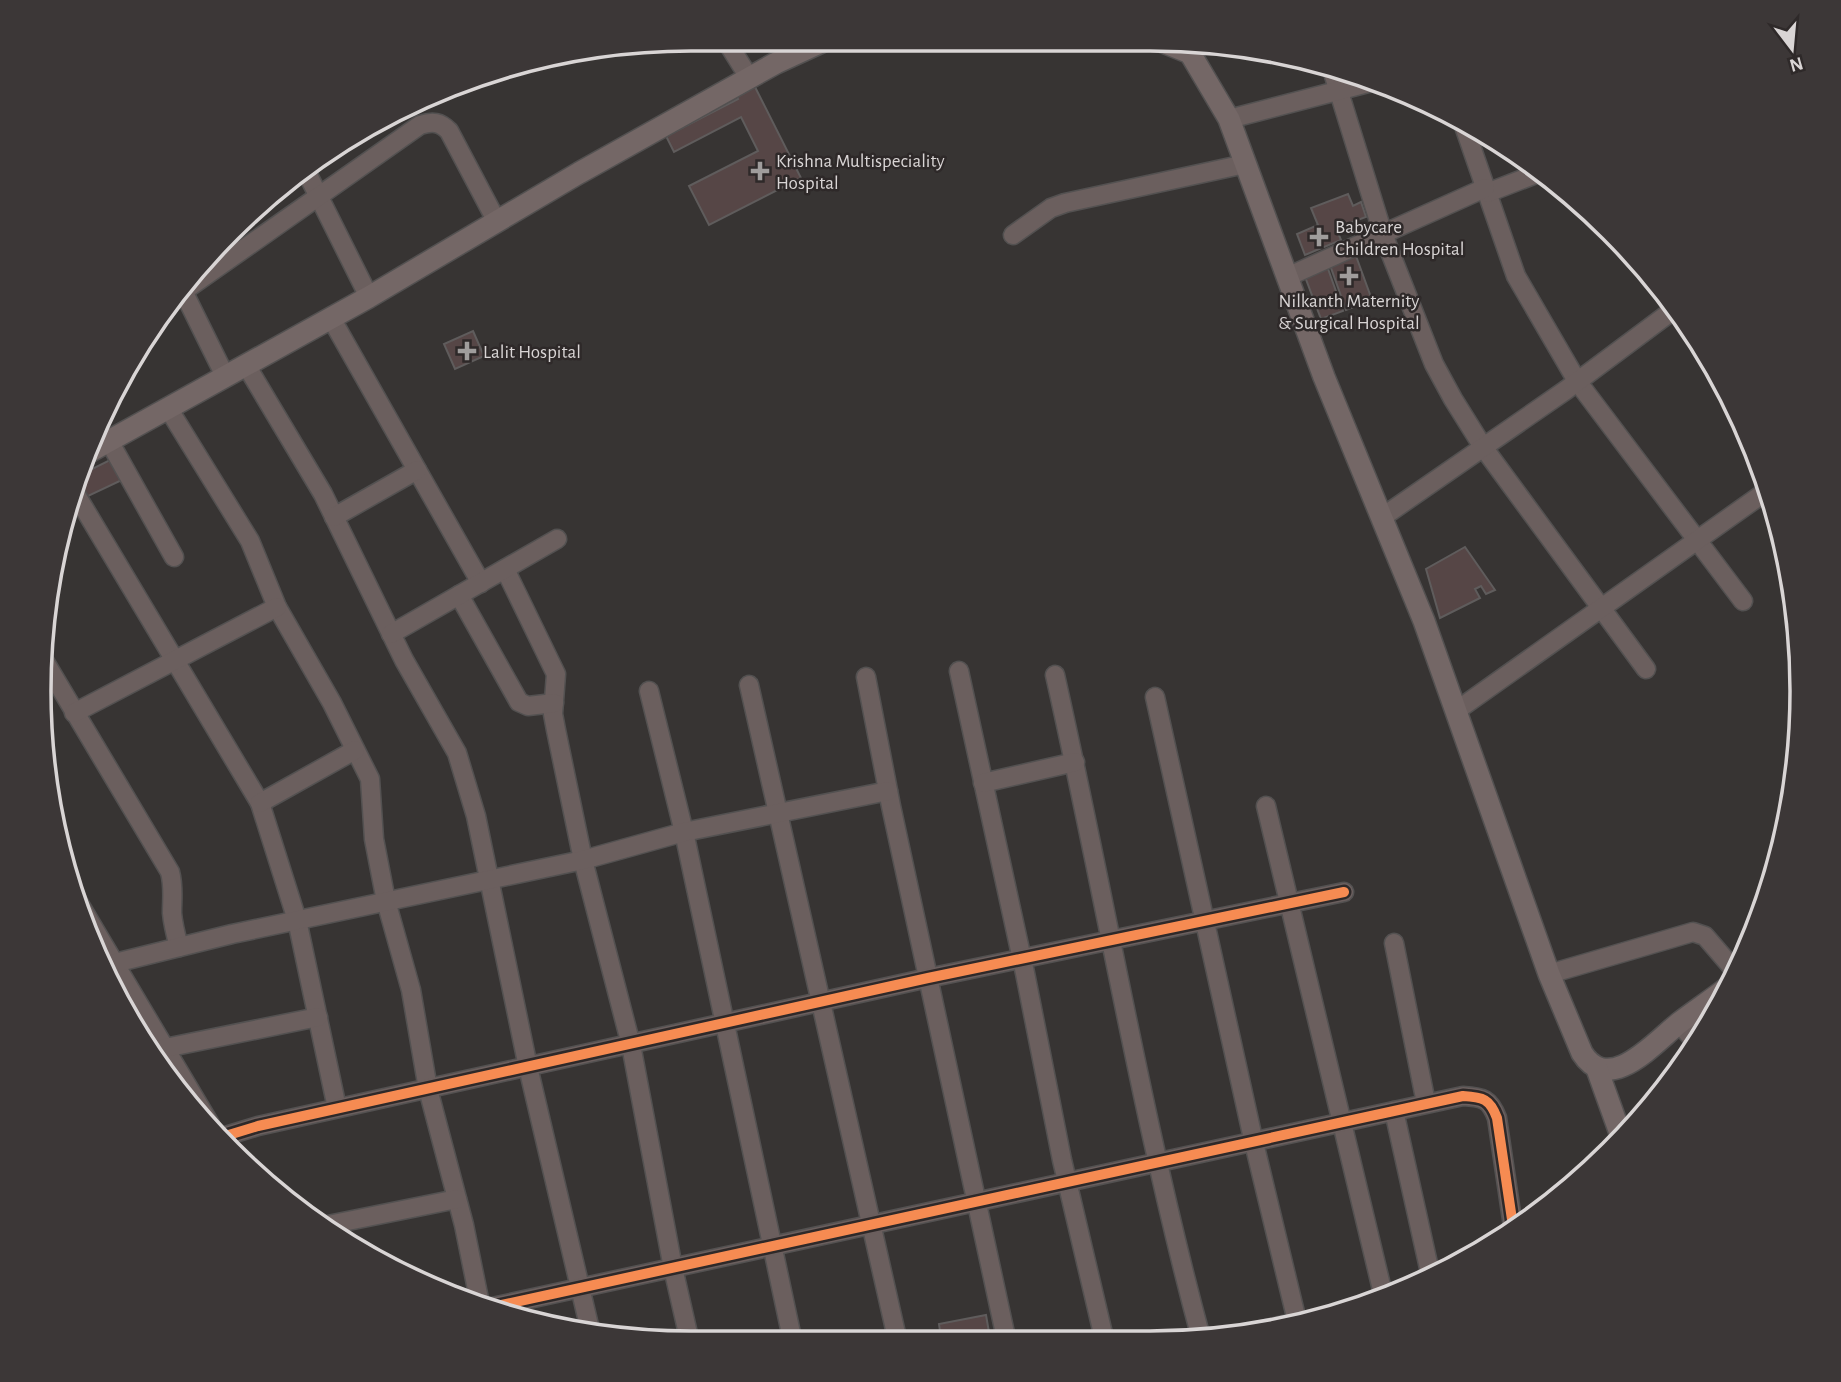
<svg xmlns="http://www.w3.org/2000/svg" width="1841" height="1382" viewBox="0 0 1841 1382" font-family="'Alegreya Sans',sans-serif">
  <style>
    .building { fill: #564646; stroke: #5f5c5c; stroke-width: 2 }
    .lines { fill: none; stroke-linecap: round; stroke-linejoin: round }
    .minor-casing { stroke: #535151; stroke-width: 21 }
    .major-casing { stroke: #535151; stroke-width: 24 }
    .minor { stroke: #6b5f5e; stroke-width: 18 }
    .major { stroke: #746766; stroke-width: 21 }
    .cycleway-casing { stroke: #2e2929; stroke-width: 15 }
    .cycleway { stroke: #f68b52; stroke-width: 10 }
    .poi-dot { fill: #a09d9c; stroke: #2e2929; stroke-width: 2.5 }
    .labels { text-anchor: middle; stroke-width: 5; stroke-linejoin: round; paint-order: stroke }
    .poi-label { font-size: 19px; fill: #d9d5d5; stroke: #2e2929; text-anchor: start }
    .rim { fill: none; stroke: #d9d5d5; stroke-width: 3.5 }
  </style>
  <rect width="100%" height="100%" fill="#373433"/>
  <!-- building -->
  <g class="building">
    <polygon points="754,85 801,178 709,225 689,186 758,151 741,117 674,152 666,136 738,99 736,95"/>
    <polygon points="1348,194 1353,206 1361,202 1366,217 1336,228 1341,240 1305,255 1297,234 1318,225 1311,208"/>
    <polygon points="1356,256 1372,300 1346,310 1330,265"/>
    <polygon points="1327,266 1343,311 1321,319 1304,274"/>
    <polygon points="473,331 484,356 455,369 444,344"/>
    <polygon points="114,458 124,479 86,497 79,482 82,474"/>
    <polygon points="1465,547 1495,590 1486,594 1481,586 1475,589 1480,598 1440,618 1426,569"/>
    <polygon points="986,1315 990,1338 941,1338 939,1324"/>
  </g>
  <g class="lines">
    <defs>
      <g id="minor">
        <polyline points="725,39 750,79"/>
        <polyline points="1331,66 1383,234 1434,364 1453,399 1483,447 1646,669"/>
        <polyline points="1229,119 1368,83"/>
        <polyline points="1464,126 1516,276 1577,381 1743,601"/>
        <polyline points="306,171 369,297"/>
        <polyline points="1487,193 1541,172"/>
        <polyline points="1013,235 1051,208 1065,203 1245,164"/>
        <polyline points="1287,277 1485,188"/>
        <path d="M188,288L420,125C433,121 440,122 449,131L497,222"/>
        <polyline points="184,293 225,376"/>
        <polyline points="331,318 481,583"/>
        <polyline points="246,365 323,494 404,660 457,753 476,816 528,1067 591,1334"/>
        <polyline points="168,408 250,541 277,607 332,703 370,779 374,839 386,901 411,990 428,1089 464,1225 481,1309"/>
        <polyline points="109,441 174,557"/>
        <polyline points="75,493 260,803 297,920 337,1108"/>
        <polyline points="334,517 417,470"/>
        <polyline points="1381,518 1566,390 1676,308"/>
        <polyline points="505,569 556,674 553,714 556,730 583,860 631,1045 673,1268 689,1338"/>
        <polyline points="459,595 519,702 528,706 554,703"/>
        <polyline points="391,634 557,539"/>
        <path d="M45,662L170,872C174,887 172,898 172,913C173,925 176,936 179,947"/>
        <polyline points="959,671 1025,973 1062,1160 1104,1338"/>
        <path d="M1055,675C1105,896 1142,1120 1201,1338"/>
        <polyline points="866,677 891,806 1006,1338"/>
        <polyline points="749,685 897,1338"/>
        <polyline points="649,691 684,832 792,1338"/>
        <polyline points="1155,697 1254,1143 1297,1321"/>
        <polyline points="1456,711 1768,490"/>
        <polyline points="74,713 277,607"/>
        <polyline points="983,783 1075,762"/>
        <polyline points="260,803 355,750"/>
        <polyline points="1266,806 1384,1298"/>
        <polyline points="71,890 210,1124"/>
        <polyline points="1394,943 1426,1103"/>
        <polyline points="115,963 232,934 583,860 684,832 888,791"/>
        <polyline points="1549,974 1693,932 1705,936 1736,972"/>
        <polyline points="1679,1023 1697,1044"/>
        <polyline points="149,1054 165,1048 318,1017"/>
        <polyline points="1394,1111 1431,1277"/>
        <polyline points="222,1137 258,1126 928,978 1344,892"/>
        <polyline points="323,1226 457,1199"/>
        <path d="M483,1309L1463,1096C1483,1097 1490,1099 1497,1118L1514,1233"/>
        <polyline points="1228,1338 1284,1325"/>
      </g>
      <g id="major">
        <path d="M1158,40L1190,53L1229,119L1324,377L1424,621L1549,974L1582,1053C1609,1096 1654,1043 1679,1023C1695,1011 1711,1000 1727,988"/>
        <polyline points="89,452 369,297 579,173 776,63 828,39"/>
        <polyline points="1597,1069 1620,1133 1621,1141"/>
      </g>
    </defs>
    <!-- minor casing -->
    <use href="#minor" class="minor-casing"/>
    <!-- major casing -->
    <use href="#major" class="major-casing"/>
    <!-- minor -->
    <use href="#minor" class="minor"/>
    <!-- major -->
    <use href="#major" class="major"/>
    <defs>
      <g id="cycleway">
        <polyline points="222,1137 258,1126 928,978 1344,892"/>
        <path d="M483,1309L1463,1096C1483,1097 1490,1099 1497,1118L1514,1233"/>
      </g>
    </defs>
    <!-- cycleway casing -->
    <use href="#cycleway" class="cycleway-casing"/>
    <!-- cycleway -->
    <use href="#cycleway" class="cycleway"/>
  </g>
  <!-- markers -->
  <g class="poi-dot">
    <path d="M756.5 160.5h7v7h7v7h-7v7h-7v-7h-7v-7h7z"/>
    <path d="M1315.5 226.5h7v7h7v7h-7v7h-7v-7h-7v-7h7z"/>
    <path d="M1345.5 265.5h7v7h7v7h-7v7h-7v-7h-7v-7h7z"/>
    <path d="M463.5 340.5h7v7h7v7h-7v7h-7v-7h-7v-7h7z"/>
  </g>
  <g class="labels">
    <!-- poi labels -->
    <g class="poi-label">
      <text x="776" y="167">Krishna Multispeciality<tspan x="776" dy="22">Hospital</tspan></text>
      <text x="1335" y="233">Babycare<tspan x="1335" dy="22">Children Hospital</tspan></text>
      <text x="1349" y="307" text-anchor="middle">Nilkanth Maternity<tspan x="1349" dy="22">&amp; Surgical Hospital</tspan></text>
      <text x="483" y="358">Lalit Hospital</text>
    </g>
  </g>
  <!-- crop -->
  <path d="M0 0H1841V1382H0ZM691 51H1150A640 640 0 0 1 1790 691V691A640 640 0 0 1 1150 1331H691A640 640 0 0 1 51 691V691A640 640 0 0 1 691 51Z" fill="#3c3737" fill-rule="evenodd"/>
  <path class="rim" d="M691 51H1150A640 640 0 0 1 1790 691V691A640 640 0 0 1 1150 1331H691A640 640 0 0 1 51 691V691A640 640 0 0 1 691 51Z"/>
  <!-- north arrow -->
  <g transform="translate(1792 49) rotate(164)" stroke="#2e2929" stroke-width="5" paint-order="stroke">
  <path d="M0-5L12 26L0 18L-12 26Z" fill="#d9d5d5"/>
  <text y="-10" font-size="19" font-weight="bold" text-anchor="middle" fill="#d9d5d5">N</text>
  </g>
</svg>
